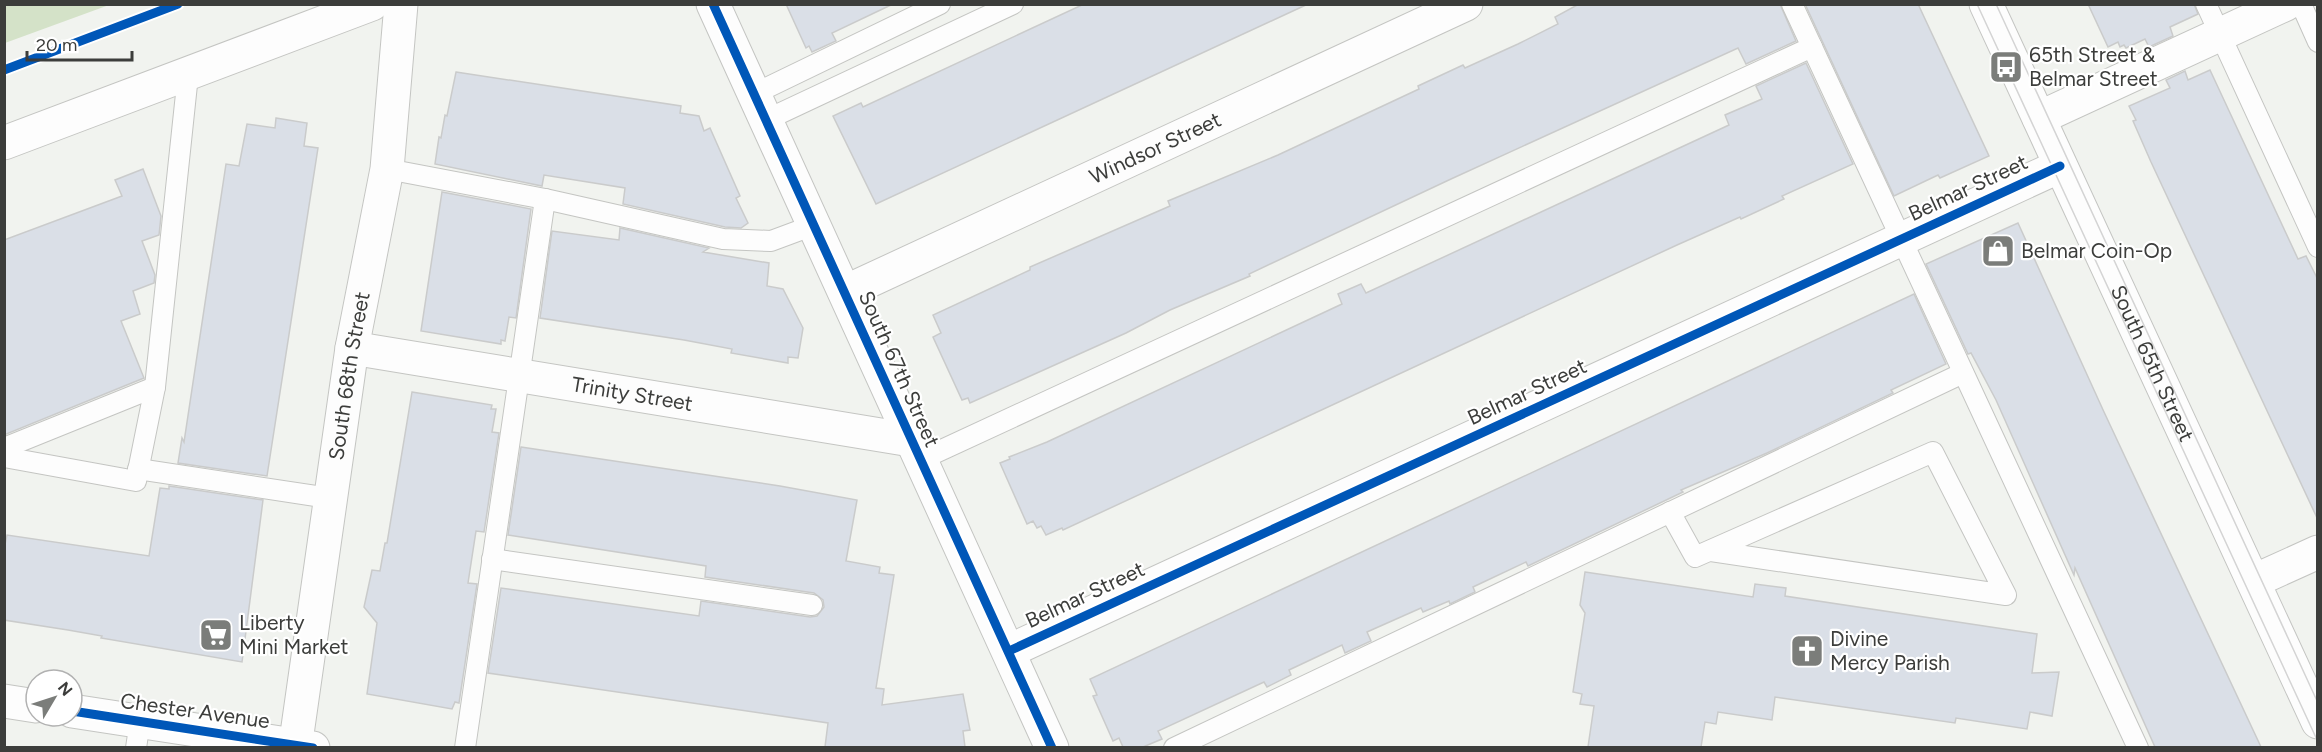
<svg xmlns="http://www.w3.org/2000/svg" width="2322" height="752" viewBox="0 0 2322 752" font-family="Figtree,sans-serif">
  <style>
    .green { fill: #d4e2c8 }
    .building { fill: #dadfe7; stroke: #cacbcb; stroke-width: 1.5 }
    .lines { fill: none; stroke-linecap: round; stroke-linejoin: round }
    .service-casing { stroke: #c4c5c2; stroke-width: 22 }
    .minor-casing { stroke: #c4c5c2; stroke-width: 35 }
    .tertiary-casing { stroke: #c4c5c2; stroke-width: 35 }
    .primary-casing { stroke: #c4c5c2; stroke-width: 35 }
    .service { stroke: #fdfdfd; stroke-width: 20 }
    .minor { stroke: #fdfdfd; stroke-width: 33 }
    .tertiary { stroke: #fdfdfd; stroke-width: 33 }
    .primary { stroke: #fdfdfd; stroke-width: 33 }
    .tram { stroke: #d4d4d4; stroke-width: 1.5 }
    .cycleway-casing { stroke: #fff; stroke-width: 13 }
    .cycleway { stroke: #0057b8; stroke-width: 9 }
    .labels { text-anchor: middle; stroke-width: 4.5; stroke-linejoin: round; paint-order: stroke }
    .poi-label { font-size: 21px; fill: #3c3d3b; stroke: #fff; text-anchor: start }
    .street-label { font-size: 21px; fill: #3c3d3b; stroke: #fff }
  </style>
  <rect width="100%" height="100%" fill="#f1f3ef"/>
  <!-- green -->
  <polygon class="green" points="5,4 109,4 109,5 5,43"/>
  <!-- building -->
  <g class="building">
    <polygon points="786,4 893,4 832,33 836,41 812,52 809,46 806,48"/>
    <polygon points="1084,4 1308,4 876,204 833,116 861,103 863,107"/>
    <polygon points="1579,4 1780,4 1796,41 1746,64 1738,48 1451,179 1249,274 1250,276 1170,310 1126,333 970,403 968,398 962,400 933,337 941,333 933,315 1030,270 1030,267 1170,206 1168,201 1278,155 1419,89 1418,86 1463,65 1465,68 1518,44 1558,24 1555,17"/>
    <polygon points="1805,4 1918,4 1989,156 1940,178 1938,175 1894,196"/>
    <polygon points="2088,4 2194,4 2198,14 2170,27 2173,36 2149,47 2145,39 2126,48 2124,45 2120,47 2118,42 2108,47"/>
    <polygon points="1806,63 1853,164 1782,196 1784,199 1741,219 1740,217 1677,245 1063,530 1062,528 1046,535 1041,526 1037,528 1033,521 1027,524 1000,463 1010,459 1009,457 1047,442 1342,304 1338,294 1361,284 1366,293 1729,125 1725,115 1762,99 1756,86"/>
    <polygon points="2210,70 2298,259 2306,256 2318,280 2318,520 2151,162 2133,121 2136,120 2129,106 2170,88 2166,80 2185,71 2188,80"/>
    <polygon points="456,72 681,106 680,113 699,116 704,131 710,128 740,196 736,198 748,223 741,228 725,227 623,204 625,188 544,175 542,186 435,164 439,137 441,138 445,115 447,116"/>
    <polygon points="276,118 307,123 304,146 318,148 267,476 178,463 182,438 184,442 226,164 239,166 247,124 275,128"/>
    <polygon points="143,169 161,216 159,235 142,241 155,275 154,283 133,291 140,314 121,321 144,378 4,435 4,240 122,196 115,180"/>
    <polygon points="442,192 531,209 516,318 509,317 505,341 501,340 501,344 421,331"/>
    <polygon points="2018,223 2104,412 2261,747 2155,747 2075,568 2074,575 1996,400 1971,353 1968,354 1926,264"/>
    <polygon points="620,228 709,248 703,252 769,263 767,286 783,289 803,328 798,358 788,357 788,363 731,353 732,349 684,340 540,318 552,231 619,240"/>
    <polygon points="1914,294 1946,364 1891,390 1893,393 1767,453 1681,490 1683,492 1528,566 1526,562 1473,587 1475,592 1450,604 1449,601 1423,612 1421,608 1367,632 1371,641 1347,652 1345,653 1342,645 1289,670 1291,675 1267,687 1264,682 1158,731 1162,739 1143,747 1123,747 1119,738 1113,741 1093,696 1097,695 1090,679"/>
    <polygon points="412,392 492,405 491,409 496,409 492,432 499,433 484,532 476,531 468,583 477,584 459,703 455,702 452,709 367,694 377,623 364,607 372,570 380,571 385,543 387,543"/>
    <polygon points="521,447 780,486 857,500 846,561 880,567 879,573 894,575 876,688 884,689 882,705 963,694 970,730 963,731 965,747 825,747 828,723 488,673 501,588 699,616 701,601 810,617 817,616 824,607 823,600 814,593 705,577 706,566 508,535"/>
    <polygon points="169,486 263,500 242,662 101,638 102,636 68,630 4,620 4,549 7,535 149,556 160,488 169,489"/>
    <polygon points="1585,572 1753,597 1755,584 1786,588 1785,596 2037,634 2032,673 2059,672 2052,716 2030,712 2027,729 1956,718 1955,723 1775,697 1772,720 1718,712 1716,724 1705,722 1701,747 1588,747 1594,706 1580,704 1582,694 1573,692 1585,613 1580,605"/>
  </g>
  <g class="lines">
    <defs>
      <g id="service">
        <polyline points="1792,4 2138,748"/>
        <polyline points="2206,4 2318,247"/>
        <polyline points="2301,4 2318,42"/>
        <polyline points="754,94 940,4"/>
        <polyline points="766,120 1013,4"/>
        <polyline points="387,169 545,199 723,239 771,241 814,225"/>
        <polyline points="4,448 155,387"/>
        <polyline points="4,457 136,481 155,387 188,75"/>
        <polyline points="920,460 1812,47"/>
        <polyline points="138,469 329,498"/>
        <polyline points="1670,512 1695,557 1933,452 2006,595 1711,551"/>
        <polyline points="492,559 812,605"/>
        <polyline points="136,748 140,721"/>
        <polyline points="465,748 545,199"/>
        <polyline points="1174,748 1963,373"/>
      </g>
      <g id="minor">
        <polyline points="2039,118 2286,4"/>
        <path id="s1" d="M845,292L1466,4"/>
        <path id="s2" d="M352,348L911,440"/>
        <polyline points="2254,581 2318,552"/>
        <polyline points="1009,651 2060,166"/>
        <path id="s3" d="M295,748L352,348L387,169L401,4"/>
      </g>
      <g id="tertiary">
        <polyline points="713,4 1052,748"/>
        <path id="s4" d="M1986,4L2318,722"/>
        <polyline points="4,701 36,706"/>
        <polyline points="72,711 313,748"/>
      </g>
      <polyline id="primary" points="4,143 372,4"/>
    </defs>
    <!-- service casing -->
    <use href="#service" class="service-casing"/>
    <!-- minor casing -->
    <use href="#minor" class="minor-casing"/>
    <!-- tertiary casing -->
    <use href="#tertiary" class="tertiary-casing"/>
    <!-- primary casing -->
    <use href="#primary" class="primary-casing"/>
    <!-- service -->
    <use href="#service" class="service"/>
    <!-- minor -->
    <use href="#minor" class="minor"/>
    <!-- tertiary -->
    <use href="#tertiary" class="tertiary"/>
    <!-- primary -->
    <use href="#primary" class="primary"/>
    <!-- tram -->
    <g class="tram">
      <polyline points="1977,4 2318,742"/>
      <polyline points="1996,4 2318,703"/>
    </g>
    <defs>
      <g id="cycleway">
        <polyline points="713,4 1052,748"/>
        <polyline points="4,70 178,4"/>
        <polyline points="1009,651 2060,166"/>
        <polyline points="72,711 313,748"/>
      </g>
    </defs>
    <!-- cycleway casing -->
    <use href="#cycleway" class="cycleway-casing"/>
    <!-- cycleway -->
    <use href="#cycleway" class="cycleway"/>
  </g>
  <!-- icons -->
  <defs>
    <symbol id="bus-square" viewBox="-11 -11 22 22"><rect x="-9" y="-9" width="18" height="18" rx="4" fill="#7b7d7a" stroke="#fff"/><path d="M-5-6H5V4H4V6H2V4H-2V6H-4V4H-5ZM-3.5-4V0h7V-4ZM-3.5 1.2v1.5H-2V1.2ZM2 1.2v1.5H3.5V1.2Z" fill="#fff"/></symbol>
    <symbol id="shop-square" viewBox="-11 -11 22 22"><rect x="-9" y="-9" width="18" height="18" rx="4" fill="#7b7d7a" stroke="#fff"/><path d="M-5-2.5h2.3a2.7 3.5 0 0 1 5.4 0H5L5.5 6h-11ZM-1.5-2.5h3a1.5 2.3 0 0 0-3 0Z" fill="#fff"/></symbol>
    <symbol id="supermarket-square" viewBox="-11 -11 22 22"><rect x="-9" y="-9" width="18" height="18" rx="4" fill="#7b7d7a" stroke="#fff"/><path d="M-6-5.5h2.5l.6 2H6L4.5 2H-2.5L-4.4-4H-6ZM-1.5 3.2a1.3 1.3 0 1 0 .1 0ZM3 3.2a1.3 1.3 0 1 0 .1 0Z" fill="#fff"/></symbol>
    <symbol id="church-square" viewBox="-11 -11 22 22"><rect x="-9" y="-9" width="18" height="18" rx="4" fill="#7b7d7a" stroke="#fff"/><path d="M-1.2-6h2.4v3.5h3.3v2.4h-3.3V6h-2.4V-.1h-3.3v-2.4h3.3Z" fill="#fff"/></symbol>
  </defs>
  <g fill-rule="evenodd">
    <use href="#bus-square" x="1987" y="48" width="38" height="38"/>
    <use href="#shop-square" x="1979" y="232" width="38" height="38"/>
    <use href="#supermarket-square" x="197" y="616" width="38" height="38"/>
    <use href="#church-square" x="1788" y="632" width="38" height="38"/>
  </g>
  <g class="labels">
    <!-- poi labels -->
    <g class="poi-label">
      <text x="2029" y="62">65th Street &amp;<tspan x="2029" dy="24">Belmar Street</tspan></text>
      <text x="2021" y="258">Belmar Coin-Op</text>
      <text x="239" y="630">Liberty<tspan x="239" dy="24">Mini Market</tspan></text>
      <text x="1830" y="646">Divine<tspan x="1830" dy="24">Mercy Parish</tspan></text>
    </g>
    <!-- street labels -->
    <g class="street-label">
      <text dy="7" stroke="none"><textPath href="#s1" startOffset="342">Windsor Street</textPath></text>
      <text transform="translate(1968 188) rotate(-25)" y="7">Belmar Street</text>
      <text dy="7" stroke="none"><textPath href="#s4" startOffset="396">South 65th Street</textPath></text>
      <text transform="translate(899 369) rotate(66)" y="7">South 67th Street</text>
      <text dy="7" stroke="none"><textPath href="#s3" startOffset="376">South 68th Street</textPath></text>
      <text transform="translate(1527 392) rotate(-25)" y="7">Belmar Street</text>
      <text dy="7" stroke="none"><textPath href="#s2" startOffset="284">Trinity Street</textPath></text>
      <text transform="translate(1085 595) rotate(-25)" y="7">Belmar Street</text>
      <text transform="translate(195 711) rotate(8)" y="7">Chester Avenue</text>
    </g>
  </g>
  <!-- border -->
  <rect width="2322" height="752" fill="none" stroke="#3c3d3b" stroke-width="12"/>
  <!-- north arrow -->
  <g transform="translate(54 698) rotate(51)"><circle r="28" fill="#ffffff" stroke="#b1b1b1" stroke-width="1.5"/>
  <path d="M0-4.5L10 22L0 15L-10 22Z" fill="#7b7d7a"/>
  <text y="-9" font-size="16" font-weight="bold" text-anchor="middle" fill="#3c3d3b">N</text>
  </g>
  <!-- scale -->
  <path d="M27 51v9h105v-9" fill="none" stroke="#3c3d3b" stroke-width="3"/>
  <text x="36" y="51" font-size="18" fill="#3c3d3b" stroke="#ffffff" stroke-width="4.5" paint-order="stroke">20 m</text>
</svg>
